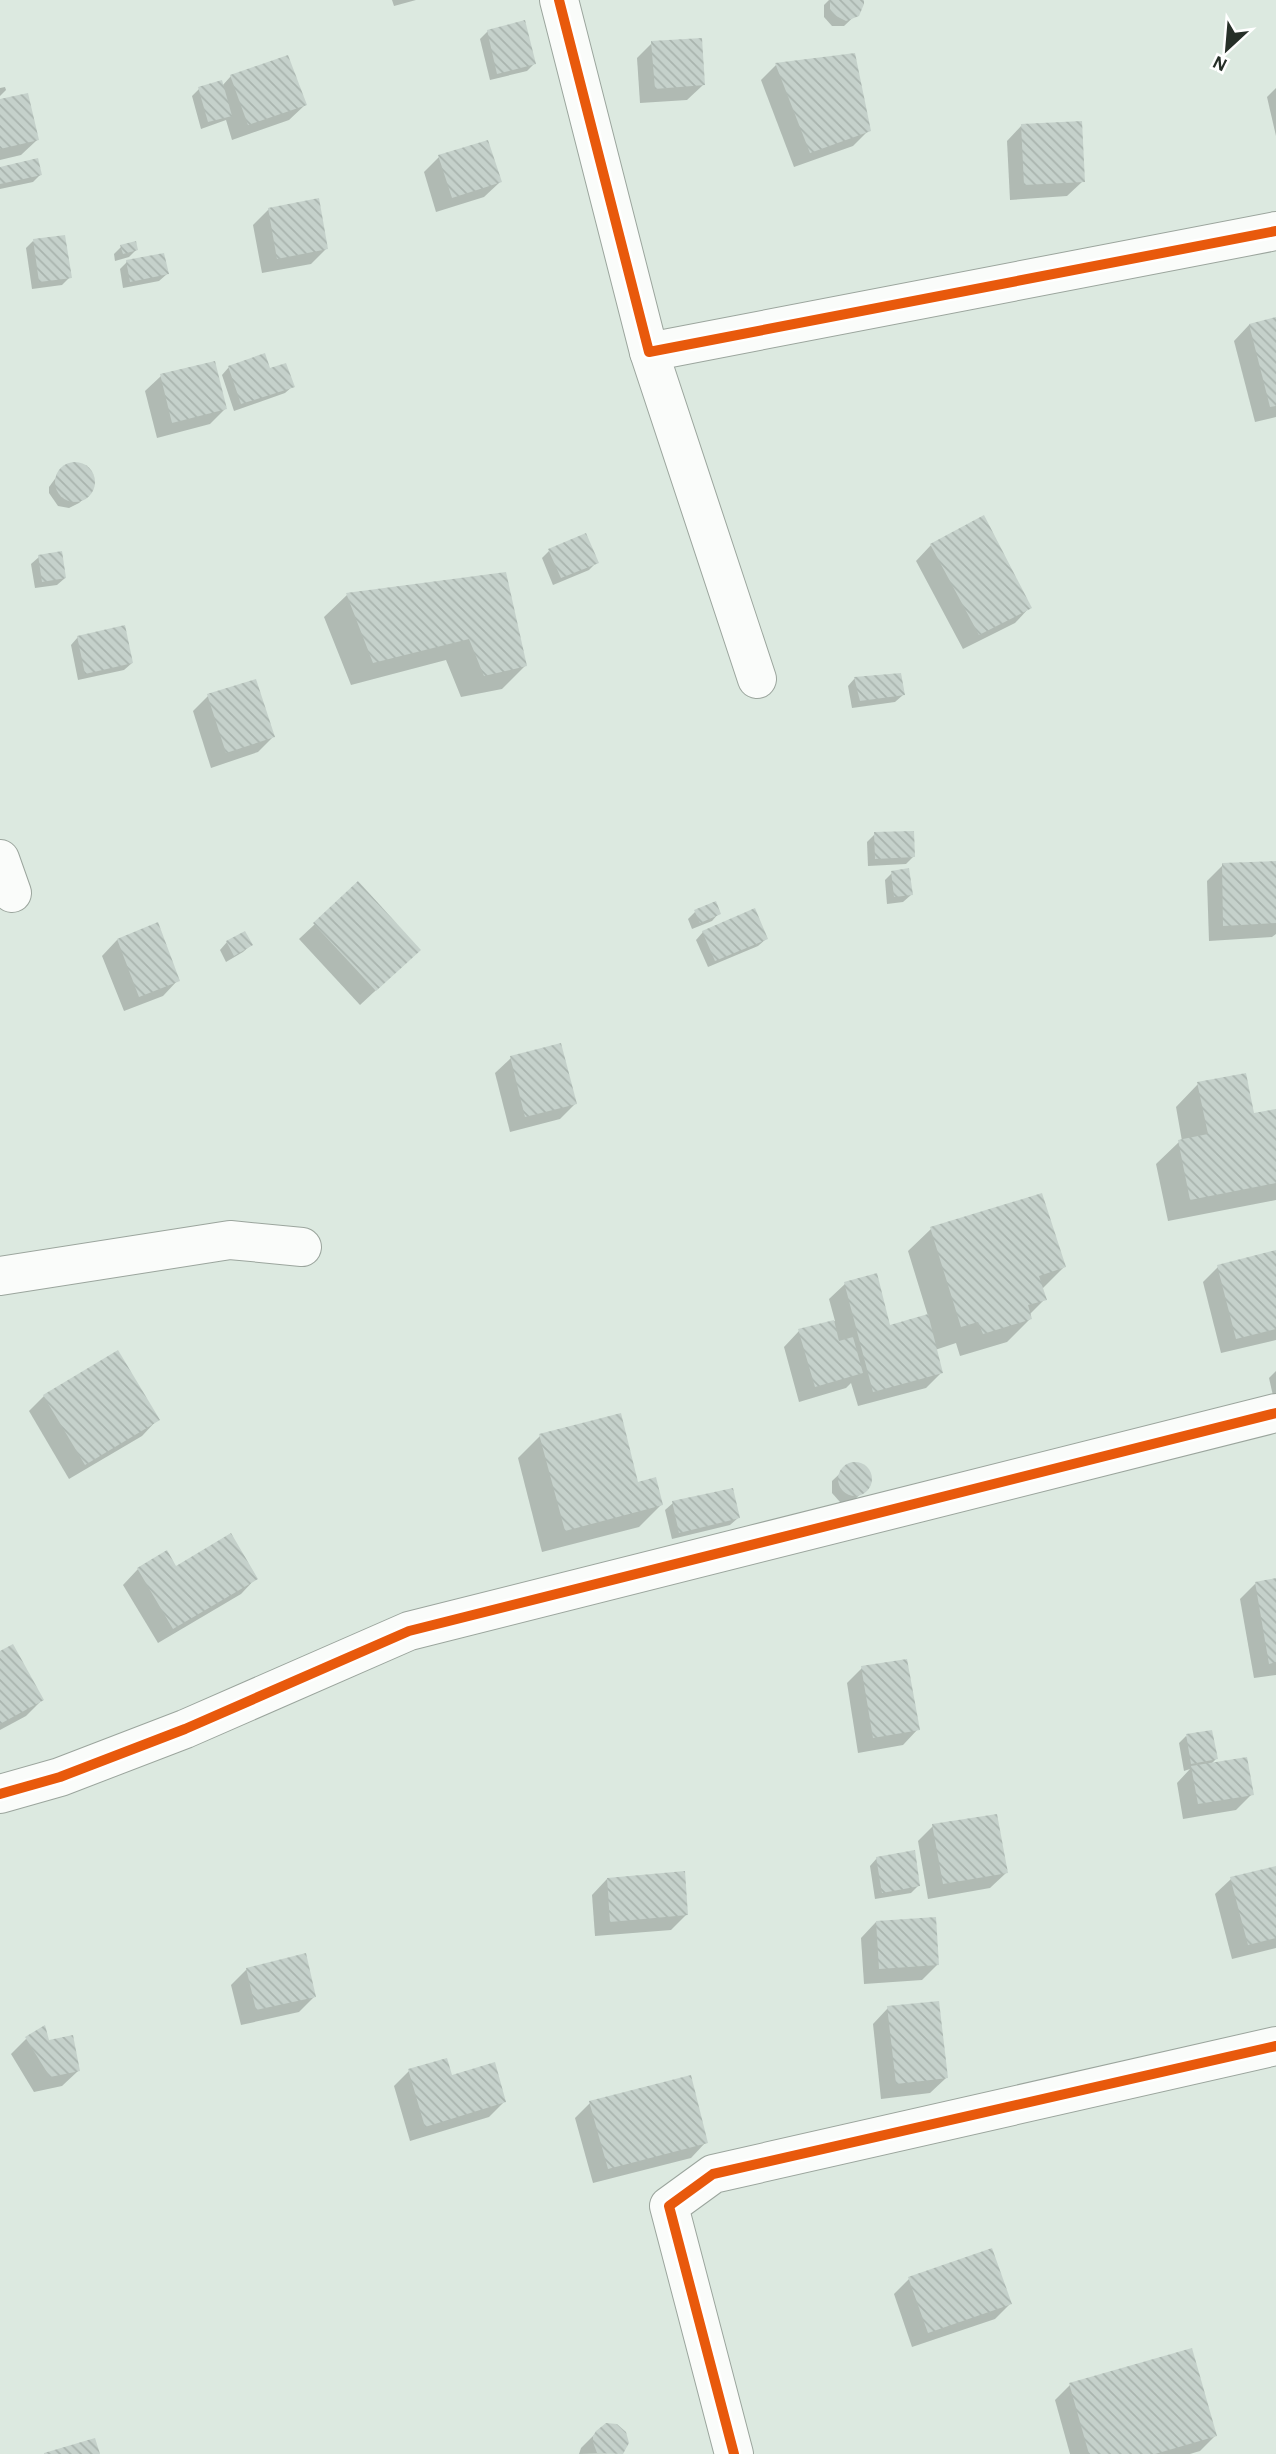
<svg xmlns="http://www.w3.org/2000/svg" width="1276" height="2454" viewBox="0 0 1276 2454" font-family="'Alegreya Sans',sans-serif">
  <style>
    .shadow { fill: #0003 }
    .building { fill: url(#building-back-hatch) }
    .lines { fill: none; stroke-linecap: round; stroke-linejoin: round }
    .street-casing { stroke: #9ba59d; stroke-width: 40 }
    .street { stroke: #fafcfa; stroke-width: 38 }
    .cycleway-casing { stroke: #fff; stroke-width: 15 }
    .cycleway { stroke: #e8590c; stroke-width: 10 }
  </style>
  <defs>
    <pattern id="building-back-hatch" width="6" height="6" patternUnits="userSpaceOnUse" patternTransform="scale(1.75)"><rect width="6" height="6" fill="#c5d1cb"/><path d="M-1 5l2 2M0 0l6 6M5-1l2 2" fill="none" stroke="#a9b4ae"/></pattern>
  </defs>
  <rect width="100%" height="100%" fill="#dce9e0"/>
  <!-- shadow -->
  <g class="shadow">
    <polygon points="392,0 416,0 394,6"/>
    <polygon points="829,0 861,0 861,10 844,26 832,26 824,17 824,5"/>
    <polygon points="488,31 534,64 527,71 490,80 480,39"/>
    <polygon points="652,43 703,85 687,100 640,103 637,58"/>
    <polygon points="776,65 869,130 853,146 794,167 761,80"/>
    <polygon points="231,76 305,105 289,120 232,140 226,120 201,129 192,96 199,89 222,86"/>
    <polygon points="5,87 6,90 0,96 0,88"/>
    <polygon points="1276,88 1276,136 1267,97"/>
    <polygon points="0,101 37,140 21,155 0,160"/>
    <polygon points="1022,125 1083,181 1067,196 1010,200 1007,141"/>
    <polygon points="439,157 500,182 484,197 436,212 424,172"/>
    <polygon points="0,168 40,175 33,182 0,189"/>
    <polygon points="269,209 326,249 311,264 262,273 253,225"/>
    <polygon points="33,241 70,277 62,285 32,289 26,248"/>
    <polygon points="121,247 137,249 129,257 115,261 114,254"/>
    <polygon points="127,262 167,274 159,281 123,288 120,269"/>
    <polygon points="1276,319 1276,417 1255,422 1234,341 1249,325"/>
    <polygon points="229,367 269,370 293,386 285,393 234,411 222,375"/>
    <polygon points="161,376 225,409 210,424 157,438 145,391"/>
    <polygon points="74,464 87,468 93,478 93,484 88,495 79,503 69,508 58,506 49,493 49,487 63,468"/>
    <polygon points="931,545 1030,607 1015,623 963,649 916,561"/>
    <polygon points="549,551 597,562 589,570 553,585 542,558"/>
    <polygon points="39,557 65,578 57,585 35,588 31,564"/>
    <polygon points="504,574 525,666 502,689 461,697 446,660 351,685 324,617 347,595"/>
    <polygon points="78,637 132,663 124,670 78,680 71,645"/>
    <polygon points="855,678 903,695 895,702 852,708 848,686"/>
    <polygon points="208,696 273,737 258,752 211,768 193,711"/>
    <polygon points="875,834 913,857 906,864 868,866 867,842"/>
    <polygon points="1276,863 1276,934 1272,937 1209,941 1207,881 1223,865"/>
    <polygon points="892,873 911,895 903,902 887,904 885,880"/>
    <polygon points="358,884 403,965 360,1005 299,939"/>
    <polygon points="695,912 719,913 712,921 692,929 688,919"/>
    <polygon points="157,925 178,980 163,996 124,1011 102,956 117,940"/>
    <polygon points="703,932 766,939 758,946 708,967 696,940"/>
    <polygon points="227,942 251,945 243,952 226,962 220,950"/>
    <polygon points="511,1058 575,1104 560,1119 510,1132 495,1073"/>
    <polygon points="1198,1084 1253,1115 1276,1110 1276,1200 1168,1221 1156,1164 1179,1142 1182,1141 1176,1107"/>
    <polygon points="931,1229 1064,1267 1042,1289 1045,1299 1029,1315 1030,1319 1007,1342 960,1356 956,1343 935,1350 941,1373 926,1388 858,1406 851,1383 846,1388 799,1402 784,1347 799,1331 835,1321 829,1299 845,1284 889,1327 928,1316 908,1251"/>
    <polygon points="1276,1252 1276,1340 1221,1353 1203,1282 1218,1267"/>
    <polygon points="1276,1371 1276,1400 1274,1400 1269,1378"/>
    <polygon points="44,1396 157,1420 142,1436 69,1479 29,1411"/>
    <polygon points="540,1436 661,1505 639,1527 542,1552 518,1458"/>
    <polygon points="850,1464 862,1465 870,1473 869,1486 852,1502 840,1502 832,1493 832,1481"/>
    <polygon points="673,1503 738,1518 730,1525 672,1539 665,1510"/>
    <polygon points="176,1568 256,1578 241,1594 158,1643 123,1585 138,1569"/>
    <polygon points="1276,1580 1276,1675 1254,1678 1240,1599 1256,1583"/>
    <polygon points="0,1653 42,1700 26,1716 0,1730"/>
    <polygon points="862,1668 918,1729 903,1745 858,1753 847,1683"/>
    <polygon points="1186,1736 1216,1759 1210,1765 1252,1794 1236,1810 1183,1819 1177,1783 1190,1769 1184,1771 1179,1743"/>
    <polygon points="933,1826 1006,1873 990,1888 928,1899 918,1841"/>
    <polygon points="877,1858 918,1886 911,1893 875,1899 870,1866"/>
    <polygon points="1276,1867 1276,1948 1232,1959 1215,1894 1231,1879"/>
    <polygon points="607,1879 687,1914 671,1930 595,1936 592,1895"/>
    <polygon points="876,1922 938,1964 922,1980 864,1984 861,1938"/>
    <polygon points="247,1969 315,1996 299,2012 241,2025 231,1985"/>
    <polygon points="888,2008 946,2078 930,2093 881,2099 873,2024"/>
    <polygon points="26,2039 47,2042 78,2071 62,2086 34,2092 11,2054"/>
    <polygon points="409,2071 451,2077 504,2102 489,2117 410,2141 394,2086"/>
    <polygon points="590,2103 706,2142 691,2158 593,2183 575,2118"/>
    <polygon points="909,2279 1010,2304 995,2319 912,2347 894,2294"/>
    <polygon points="1070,2385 1215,2436 1200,2451 1190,2454 1070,2454 1055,2400"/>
    <polygon points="597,2432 622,2453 579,2454 581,2448"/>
  </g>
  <!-- building -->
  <g class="building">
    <polygon points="830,0 864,0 864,4 859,16 846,21 834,15 830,9"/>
    <polygon points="525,20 536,64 497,74 487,30"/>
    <polygon points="702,38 705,85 655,89 651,41"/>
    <polygon points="855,53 871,131 810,153 775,63"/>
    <polygon points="288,55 307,105 248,125 230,75"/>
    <polygon points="222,80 232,116 208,122 198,87"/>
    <polygon points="28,93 39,140 0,149 0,99"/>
    <polygon points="1082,121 1085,182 1024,185 1021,124"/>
    <polygon points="488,140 502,182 452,198 438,155"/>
    <polygon points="38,158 42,175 0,184 0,167"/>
    <polygon points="319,198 328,249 277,259 268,208"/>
    <polygon points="65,235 72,278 39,282 33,239"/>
    <polygon points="136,241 138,250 123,254 120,245"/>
    <polygon points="164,253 169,274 130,282 126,260"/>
    <polygon points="1276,317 1276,406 1270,407 1249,324"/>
    <polygon points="265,353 270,368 286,363 295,387 241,404 228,366"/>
    <polygon points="215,361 227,409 172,423 160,374"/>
    <circle cx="75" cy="482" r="20"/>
    <polygon points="984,515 1032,608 979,635 930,544"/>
    <polygon points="586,533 599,563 561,578 548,549"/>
    <polygon points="62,551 66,578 42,582 38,555"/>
    <polygon points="506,572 527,666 484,676 469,639 373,663 346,593"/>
    <polygon points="125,625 133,663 85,674 77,636"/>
    <polygon points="901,673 905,695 860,701 854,677"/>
    <polygon points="256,679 275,737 226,753 207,694"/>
    <polygon points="914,831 915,857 875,859 874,832"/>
    <polygon points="1276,861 1276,923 1223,926 1222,863"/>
    <polygon points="909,868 913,895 894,897 891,871"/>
    <polygon points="358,881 421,950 376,991 313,923"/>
    <polygon points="716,901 721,914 700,923 694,910"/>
    <polygon points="755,908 768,939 715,961 702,931"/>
    <polygon points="158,922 180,981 139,997 117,939"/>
    <polygon points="245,931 253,945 234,956 226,941"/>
    <polygon points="561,1043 577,1104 525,1117 510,1056"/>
    <polygon points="1246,1073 1254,1113 1276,1109 1276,1183 1190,1200 1178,1140 1208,1134 1197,1082"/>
    <polygon points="1042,1193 1066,1267 1039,1276 1047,1300 1028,1305 1032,1319 983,1334 978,1322 961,1327 930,1227"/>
    <polygon points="1276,1250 1276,1329 1236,1339 1217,1265"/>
    <polygon points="877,1273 890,1325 928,1314 943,1373 873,1392 844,1282"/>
    <polygon points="834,1320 839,1341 853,1337 863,1373 815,1387 798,1329"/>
    <polygon points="118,1350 160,1420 85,1465 43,1395"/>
    <polygon points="621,1413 638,1482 656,1477 663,1505 565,1531 539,1434"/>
    <circle cx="855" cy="1479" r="17"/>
    <polygon points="733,1488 740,1518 679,1533 672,1501"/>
    <polygon points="231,1533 258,1579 173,1629 137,1568 167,1550 176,1566"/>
    <polygon points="1276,1578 1276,1662 1269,1664 1255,1582"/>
    <polygon points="13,1644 44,1700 0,1724 0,1651"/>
    <polygon points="907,1659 920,1730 873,1738 861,1666"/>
    <polygon points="1212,1730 1218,1759 1191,1764 1186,1734"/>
    <polygon points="1247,1757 1254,1795 1198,1804 1191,1766"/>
    <polygon points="997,1814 1008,1873 943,1884 932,1824"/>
    <polygon points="915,1850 920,1886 882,1893 876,1857"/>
    <polygon points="1276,1866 1276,1938 1248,1945 1230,1877"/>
    <polygon points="685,1871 688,1915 610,1922 607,1878"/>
    <polygon points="936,1917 939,1965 879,1969 876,1921"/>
    <polygon points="306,1953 316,1997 256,2010 246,1968"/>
    <polygon points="939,2001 948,2078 896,2084 887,2006"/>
    <polygon points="45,2025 49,2040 73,2035 80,2071 50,2077 25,2037"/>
    <polygon points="447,2058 452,2075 495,2062 506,2102 425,2127 408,2069"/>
    <polygon points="691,2075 708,2143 608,2169 589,2101"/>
    <polygon points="992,2248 1012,2304 928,2333 908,2277"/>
    <polygon points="1192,2348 1217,2436 1155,2454 1089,2454 1069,2383"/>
    <polygon points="606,2423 617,2424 626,2432 629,2443 623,2454 597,2453 593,2442 593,2436 596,2431"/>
    <polygon points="95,2438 100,2454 44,2454 44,2453"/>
  </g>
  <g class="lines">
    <defs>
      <g id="street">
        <polyline points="559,0 649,352 1276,231"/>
        <polyline points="649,352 757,679"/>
        <polyline points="0,859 12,893"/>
        <polyline points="0,1276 230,1240 302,1247"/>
        <polyline points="0,1794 60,1777 185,1729 409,1631 1276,1413"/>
        <polyline points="734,2454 669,2206 713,2174 1276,2046"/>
      </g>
    </defs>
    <!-- street casing -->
    <use href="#street" class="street-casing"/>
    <!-- street -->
    <use href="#street" class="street"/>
    <defs>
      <g id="cycleway">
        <polyline points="559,0 649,352 1276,231"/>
        <polyline points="0,1794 60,1777 185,1729 409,1631 1276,1413"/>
        <polyline points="734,2454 669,2206 713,2174 1276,2046"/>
      </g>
    </defs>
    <!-- cycleway casing -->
    <use href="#cycleway" class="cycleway-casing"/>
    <!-- cycleway -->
    <use href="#cycleway" class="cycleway"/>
  </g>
  <!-- north arrow -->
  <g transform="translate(1227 49) rotate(206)" stroke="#ffffff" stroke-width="5" paint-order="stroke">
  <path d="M0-5L12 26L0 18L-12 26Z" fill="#262f28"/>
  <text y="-10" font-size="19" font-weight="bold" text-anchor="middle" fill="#262f28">N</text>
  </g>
</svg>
